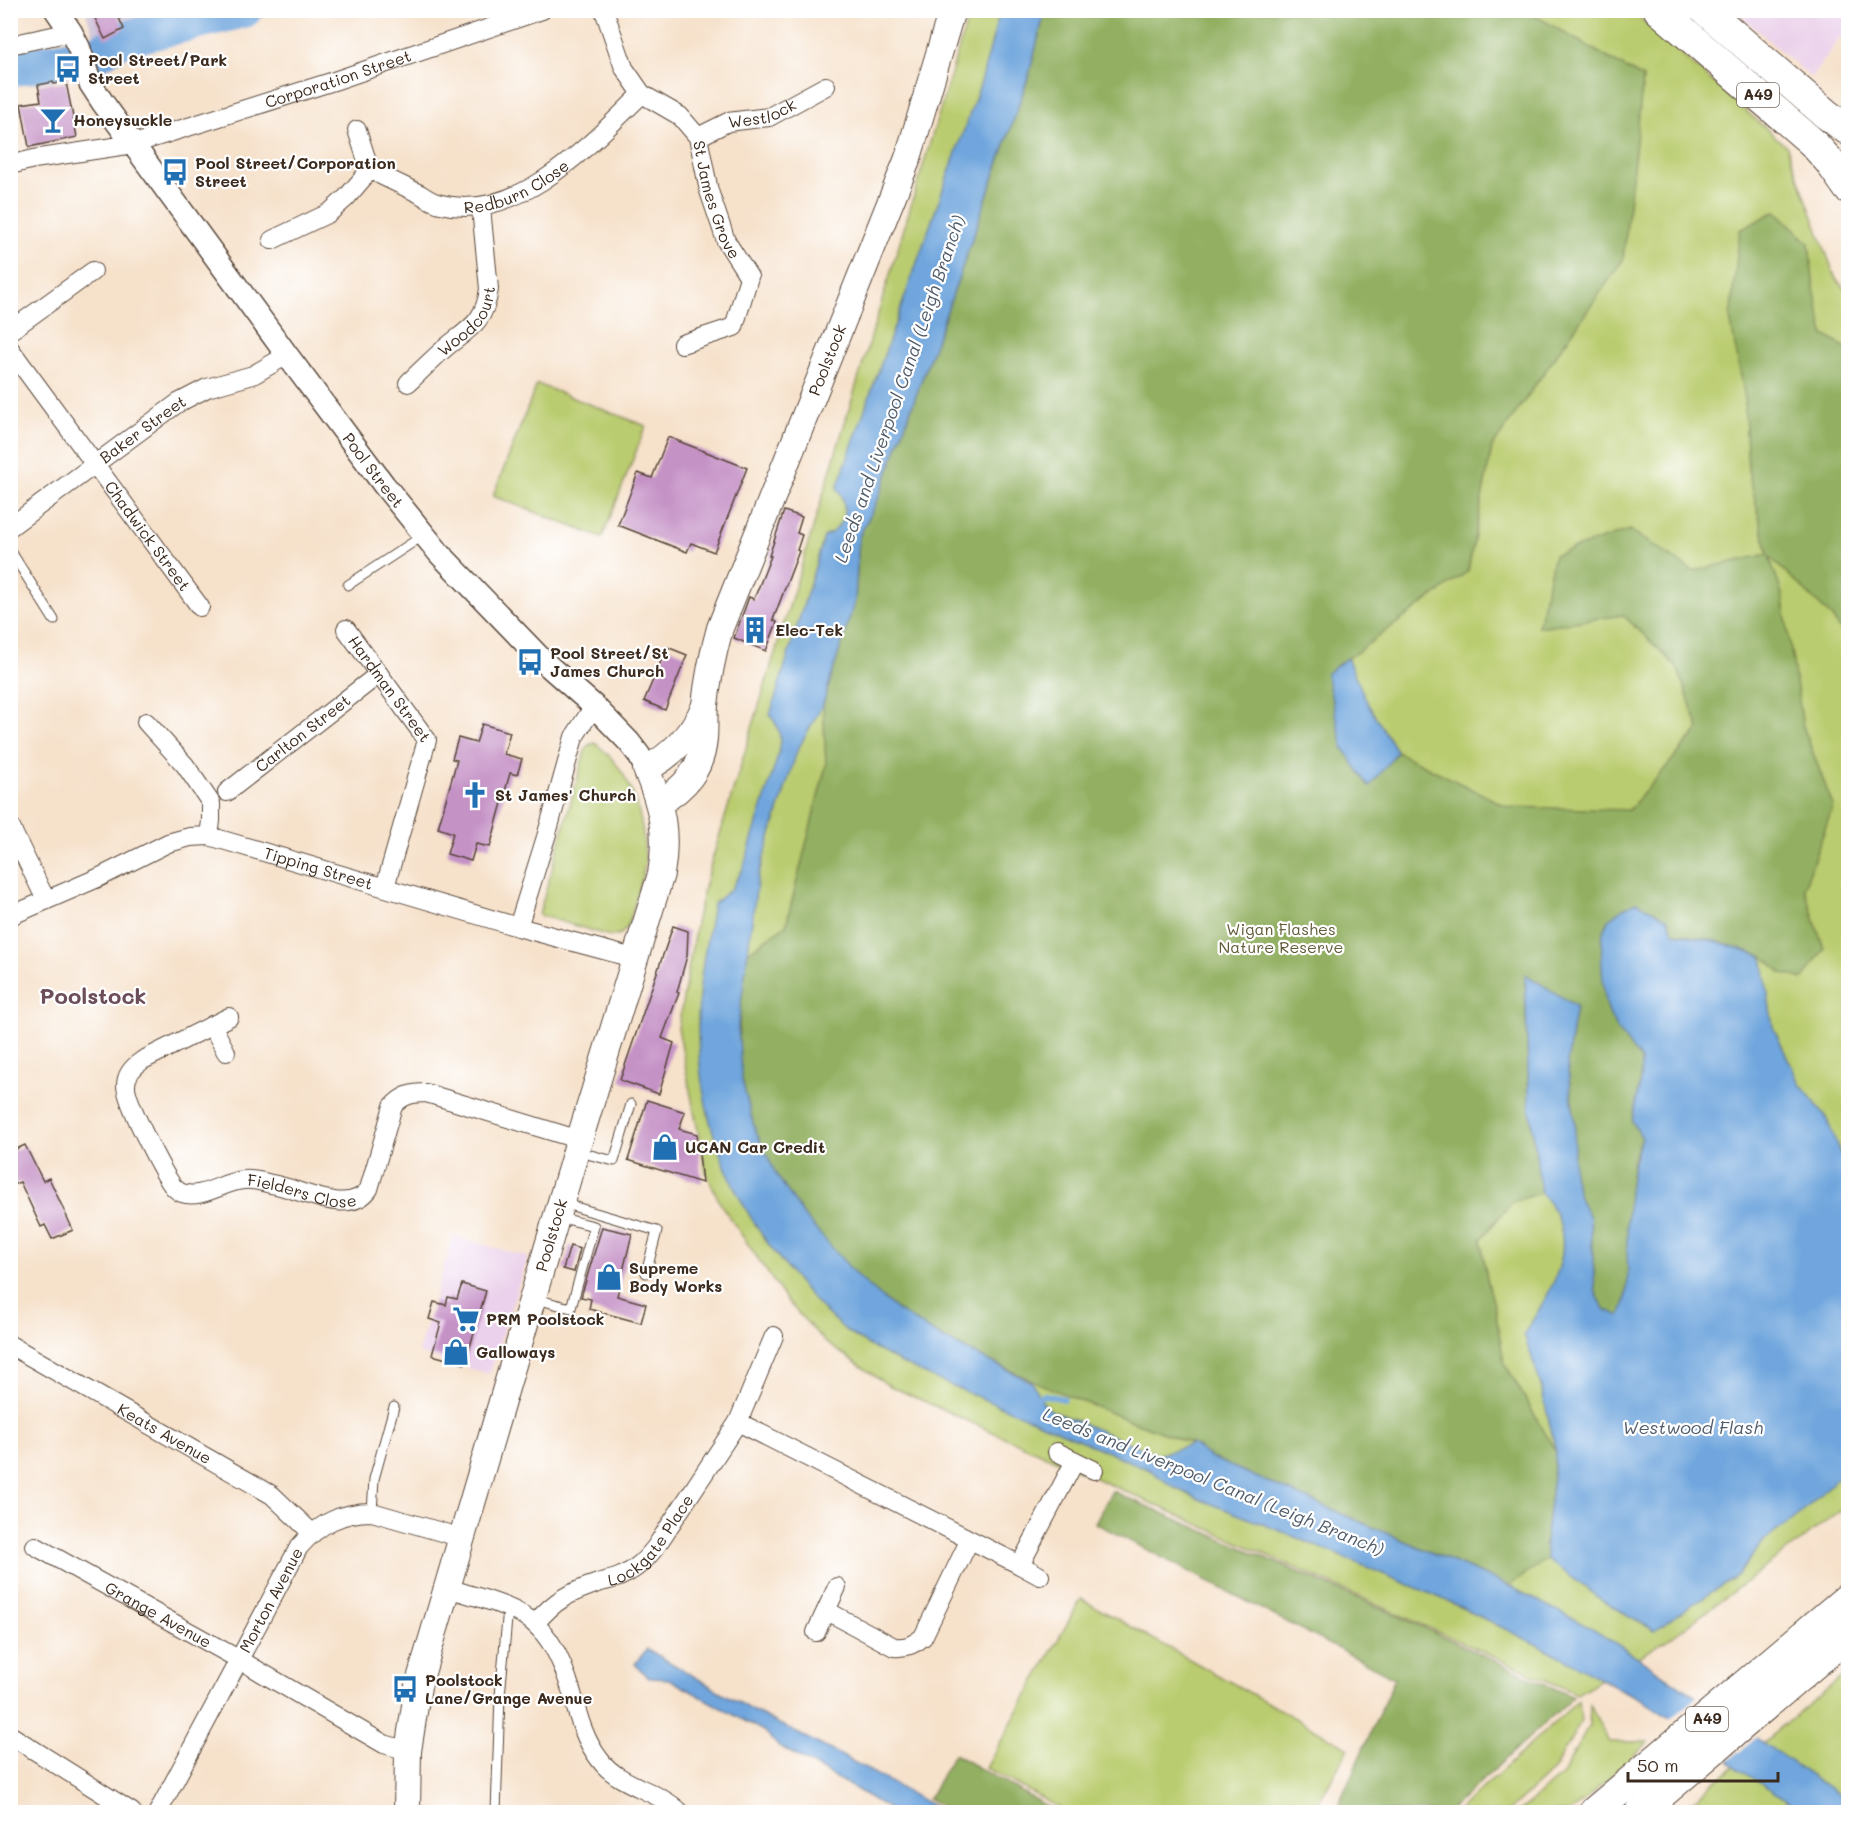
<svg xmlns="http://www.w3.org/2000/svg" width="1859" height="1823" viewBox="0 0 1859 1823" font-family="Mali,sans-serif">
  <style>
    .built { fill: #ebd1eb }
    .industrial { fill: #cbbfd5 }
    .green { fill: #bacc6f; stroke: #7a7b46; stroke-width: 1.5 }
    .forest { fill: #93b062; stroke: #676d40; stroke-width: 1.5 }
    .water { fill: #6fa6dd; stroke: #55687e; stroke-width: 1.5 }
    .pier { fill: #f6e1ca }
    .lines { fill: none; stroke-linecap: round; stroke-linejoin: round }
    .stream { stroke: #6fa6dd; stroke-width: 6 }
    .river { stroke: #6fa6dd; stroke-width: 36 }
    .building { fill: #c592c6 }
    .service-casing { stroke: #574538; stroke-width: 11 }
    .minor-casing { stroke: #574538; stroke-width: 20 }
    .tertiary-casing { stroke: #574538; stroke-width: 25 }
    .secondary-casing { stroke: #574538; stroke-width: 28 }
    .trunk-casing { stroke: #574538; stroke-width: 32 }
    .service { stroke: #fff; stroke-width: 9 }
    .minor { stroke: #fff; stroke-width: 18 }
    .tertiary { stroke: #fff; stroke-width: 22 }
    .secondary { stroke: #fff; stroke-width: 26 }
    .trunk { stroke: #fff; stroke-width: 30 }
    .labels { text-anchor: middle; stroke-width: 4.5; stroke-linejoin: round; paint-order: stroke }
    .shield { fill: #fff; stroke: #766a62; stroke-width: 1.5 }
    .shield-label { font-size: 15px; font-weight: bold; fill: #3b2a1e }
    .poi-label { font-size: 16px; font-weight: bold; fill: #3b2a1e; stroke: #fff; text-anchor: start }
    .street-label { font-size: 16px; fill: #3b2a1e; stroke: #fff }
    .park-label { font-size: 16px; fill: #615b36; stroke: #fff }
    .water-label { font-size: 18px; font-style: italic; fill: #505c6a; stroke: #fff }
    .district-label { font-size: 22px; font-weight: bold; fill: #6b4e59; stroke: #fff }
  </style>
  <rect width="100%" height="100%" fill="#fff"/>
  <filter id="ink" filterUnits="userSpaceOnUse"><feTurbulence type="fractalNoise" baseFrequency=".0167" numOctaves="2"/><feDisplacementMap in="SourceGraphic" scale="12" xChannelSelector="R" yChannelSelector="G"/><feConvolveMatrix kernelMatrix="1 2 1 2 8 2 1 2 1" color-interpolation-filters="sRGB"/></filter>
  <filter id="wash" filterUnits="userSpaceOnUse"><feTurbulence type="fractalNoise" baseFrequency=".008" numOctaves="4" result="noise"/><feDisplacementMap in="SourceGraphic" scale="24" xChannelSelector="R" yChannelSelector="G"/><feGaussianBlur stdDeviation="1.35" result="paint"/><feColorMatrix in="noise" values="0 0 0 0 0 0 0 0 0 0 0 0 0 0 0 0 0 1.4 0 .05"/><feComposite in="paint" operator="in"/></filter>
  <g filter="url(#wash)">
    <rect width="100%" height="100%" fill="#f6e1ca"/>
    <!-- built -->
    <g class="built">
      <polygon points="1736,11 1848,11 1848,27 1811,78"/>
      <polygon points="453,1236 528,1257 489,1374 418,1353"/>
    </g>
    <!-- industrial -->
    <polygon class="industrial" points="85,10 190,11 94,36"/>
    <!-- green -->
    <g class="green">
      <polygon points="970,11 1632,11 1787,147 1836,279 1848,291 1848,1505 1675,1635 1577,1694 890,1386 825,1342 787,1301 721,1205 706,1173 678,1028 697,918 706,880"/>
      <polygon points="537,384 646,426 602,538 493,496"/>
      <path d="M595,743C627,767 641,805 644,844C644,850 646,857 645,863C642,884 634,905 628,926L621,934L610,936L539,915L585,751L589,745Z"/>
      <polygon points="1081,1599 1349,1748 1313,1812 1067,1812 986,1768"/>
      <polygon points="1848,1672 1848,1812 1679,1812"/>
      <polygon points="1579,1700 1581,1721 1554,1769 1508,1812 1457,1812"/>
      <polygon points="1590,1705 1609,1742 1649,1742 1571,1812 1518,1812 1561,1776 1589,1725"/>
    </g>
    <!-- forest -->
    <g class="forest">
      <path d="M1045,11H1527L1643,78L1623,260L1492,447L1468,571L1327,674L1369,787L1397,752L1508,807L1629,810L1699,729L1677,667L1623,615L1538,627L1554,555L1630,530L1693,571L1768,554L1748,470L1744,393L1730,318L1740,230L1776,211L1809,243L1814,289L1824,335L1848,349V639L1829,614L1769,556L1782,594L1803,726L1833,806L1804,888L1824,949L1803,979L1782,973L1762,956L1719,942L1674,933L1605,927L1602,952L1608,1010L1620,1032L1641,1060L1642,1138L1633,1159L1629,1196L1628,1298L1620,1317L1604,1309L1595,1290L1590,1217L1580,1201L1573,1175L1575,1122L1567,1063L1576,1006L1525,975L1529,1101L1541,1193L1512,1202L1481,1239L1487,1279L1495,1309L1504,1362L1556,1452L1545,1543L1547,1559L1509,1586L1212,1458L1192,1444C1122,1417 1053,1392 986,1359C956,1345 926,1330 899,1311C867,1288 840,1259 814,1229C778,1186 751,1135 742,1080C735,1037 741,996 747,953L786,925L826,765L823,704L855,600L859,537L879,497L952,297L1029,75Z"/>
      <polygon points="1112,1491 1399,1616 1573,1697 1448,1812 1335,1812 1395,1678 1095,1523"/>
      <polygon points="954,1754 1057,1812 952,1812 928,1799"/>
    </g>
    <!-- water -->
    <g class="water">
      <polygon points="202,11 283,11 140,47 106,58 99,43 127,29"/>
      <path d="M1000,11H1045L1029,75L952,297L879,497L859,537L855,600L823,704L797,751L758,876L738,1026L742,1080L755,1130L777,1176L805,1217L857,1276L897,1310L942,1338L1032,1382L1039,1397L1050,1410L1158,1455L1192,1444L1212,1458L1509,1586L1587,1626L1633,1654L1848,1801V1812H1802L1739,1769L1692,1733L1641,1699L1617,1688L1562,1657L1450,1602L1283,1532L1199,1499L1173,1487L1150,1470C1100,1449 1050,1427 1000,1406C952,1386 901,1366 857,1338C831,1322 805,1291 786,1267C722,1189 692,1099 699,998C701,967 708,935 713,904L731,889L743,869L780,749C781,734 779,727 770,715L824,537C845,527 850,507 837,488L981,82Z"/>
      <polygon points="43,49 53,49 58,66 11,75 11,56"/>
      <polygon points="1347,658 1369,706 1397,752 1369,787 1343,748 1326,674"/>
      <path d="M1637,902L1667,918L1674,933L1719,942L1762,956L1773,1027L1800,1084L1825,1115L1848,1173V1468L1801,1513L1764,1541L1738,1575L1679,1613L1655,1631L1604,1601L1547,1559L1545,1543L1556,1452L1540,1382L1524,1334C1553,1288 1585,1241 1541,1193L1529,1101L1525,974L1576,1006L1567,1063L1575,1122L1573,1175L1580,1200L1590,1217L1595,1290L1604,1309L1620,1316C1631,1292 1627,1270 1627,1243C1627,1208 1628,1171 1642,1138L1632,1121L1640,1084L1641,1060C1629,1044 1614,1029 1608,1010C1603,993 1598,942 1605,927C1612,913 1624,907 1637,902Z"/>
      <polygon points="647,1649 750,1709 848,1759 944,1812 894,1812 859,1791 777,1745 765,1732 669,1679 649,1678 635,1664"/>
    </g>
    <!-- pier -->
    <polygon class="pier" points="1699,1695 1759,1736 1726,1763 1668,1721"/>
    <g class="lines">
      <!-- stream -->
      <polyline class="stream" points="1033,1399 1045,1395 1064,1399"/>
      <!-- river -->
      <polyline class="river" points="10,69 100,52 120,40 244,10"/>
    </g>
    <g id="blocks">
      <!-- building -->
      <g class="building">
        <polygon points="91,10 115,10 124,29 105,39"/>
        <polygon points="53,82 54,84 66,82 77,137 29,147 21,104 41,101 38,85"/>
        <polygon points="668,437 747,468 714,552 691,543 687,552 618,525 638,473 652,478"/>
        <polygon points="784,511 802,517 797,533 802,535 797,550 799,551 773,620 777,622 766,651 734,638 749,597 754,599 771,556 769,556"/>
        <polygon points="667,647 687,655 665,710 644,701"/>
        <polygon points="482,724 510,732 504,754 522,759 517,775 510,773 490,847 476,844 471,861 447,854 453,833 438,828 457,760 452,759 458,738 476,743"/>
        <polygon points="673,926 688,931 687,956 677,992 679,993 662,1038 674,1043 659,1094 620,1080"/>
        <polygon points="647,1100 685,1112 679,1129 697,1134 702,1183 628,1160"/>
        <polygon points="25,1145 43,1181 49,1178 73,1230 52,1239 45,1225 41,1227 20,1182 10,1186 10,1152"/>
        <polygon points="602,1227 632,1234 617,1296 646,1304 641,1323 589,1309 591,1299 581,1297"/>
        <polygon points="570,1246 580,1249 574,1272 563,1269"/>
        <polygon points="462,1284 486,1291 465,1364 432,1355 441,1323 429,1319 434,1302 446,1305 448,1297 457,1299"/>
      </g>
    </g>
  </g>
  <g filter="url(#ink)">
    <use href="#blocks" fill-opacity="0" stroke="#574538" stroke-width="1.5"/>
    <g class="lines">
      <defs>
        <g id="service">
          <polyline points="10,550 54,620"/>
          <polyline points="348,585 424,535"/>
          <polyline points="579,1152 614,1161 631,1104"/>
          <polyline points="562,1203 657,1231 646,1273"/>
          <polyline points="535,1299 571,1308 594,1226 558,1217"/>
          <polyline points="372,1512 374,1479 394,1407"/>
          <polyline points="496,1812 500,1696 508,1608"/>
        </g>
        <g id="minor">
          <path id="s1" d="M604,10L624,68L642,94L680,116L698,137L709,191L726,241L749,277L734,327L682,344"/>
          <polyline points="10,45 71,32"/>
          <path id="s2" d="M698,137L728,122L769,117L826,86"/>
          <path id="s3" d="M10,165L34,159L134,144L334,81L542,10"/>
          <path id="s4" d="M370,170C387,178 403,186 420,194C426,198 434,203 441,204C518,224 592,142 642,94"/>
          <polyline points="272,240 329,213 346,198 370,170 357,130"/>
          <polyline points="10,331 93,271"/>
          <path id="s5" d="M10,349L200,607"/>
          <path id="s6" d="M408,383C422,370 435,356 450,344C472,327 485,320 489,289L481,208"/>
          <path id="s7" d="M10,527L178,403L207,388L253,375L287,355"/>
          <path id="s8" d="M346,629L427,740L385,887"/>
          <polyline points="146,722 185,765 211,803 211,821 209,836"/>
          <path id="s9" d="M227,792L379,674"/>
          <polyline points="10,826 46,900"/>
          <path id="s10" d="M10,916L100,877L168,843L190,837L209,836L518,927L637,959"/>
          <polyline points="518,927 546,837 574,737 594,706"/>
          <path id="s11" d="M229,1017L143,1060C134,1066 126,1074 126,1085C125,1100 162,1171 172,1185C174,1188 179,1192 182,1193C202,1200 224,1181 244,1180C253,1179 263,1182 271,1184C300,1188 349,1218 369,1189L393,1106C403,1095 412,1093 426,1093L580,1140"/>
          <polyline points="212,1025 226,1052"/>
          <path id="s12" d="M10,1345L272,1495L312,1533"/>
          <polyline points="738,1422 774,1336"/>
          <polyline points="1057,1452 1094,1470"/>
          <path id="s13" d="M35,1546L240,1660L384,1744L408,1751"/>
          <polyline points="1020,1565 1040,1576"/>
          <path d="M448,1588C469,1595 493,1600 513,1610C548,1625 562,1660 572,1693C578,1717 585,1741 600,1760C619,1786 658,1790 680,1812"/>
          <path d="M827,1611L894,1647C906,1648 914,1645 923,1637L969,1541"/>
          <path id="s14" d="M535,1624C555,1599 571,1592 601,1582C608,1580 617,1579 623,1575C637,1569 646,1559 655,1548L738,1422L1020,1565L1075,1461"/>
          <polyline points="816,1632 837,1587"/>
          <polyline points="10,1735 132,1812"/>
          <path id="s15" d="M158,1812L299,1547C319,1524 341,1512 372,1512L462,1538"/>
        </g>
        <g id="tertiary">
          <path id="s16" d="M56,10L71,32L79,48L90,83L103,103L287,355L384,485L439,553L544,662L594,706L629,742L639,755L646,769"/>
        </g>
        <g id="secondary">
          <path id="s17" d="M659,803C685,788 702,769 704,738C705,727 704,716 705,705C708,678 713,653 720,628L908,158L952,10"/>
          <path id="s18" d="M407,1812L408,1751L418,1686L576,1151L661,874C668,834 662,806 646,769C673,755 691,735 704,708"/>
        </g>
        <g id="trunk">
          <polyline points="1659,10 1813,143 1829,161 1848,188"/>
          <polyline points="1705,10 1826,114 1848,130"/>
          <polyline points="1594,1812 1848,1598"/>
          <polyline points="1640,1812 1848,1635"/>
        </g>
      </defs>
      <!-- service casing -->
      <use href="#service" class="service-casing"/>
      <!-- minor casing -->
      <use href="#minor" class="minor-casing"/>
      <!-- tertiary casing -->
      <use href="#tertiary" class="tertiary-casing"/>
      <!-- secondary casing -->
      <use href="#secondary" class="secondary-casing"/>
      <!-- trunk casing -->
      <use href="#trunk" class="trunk-casing"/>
      <!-- service -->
      <use href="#service" class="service"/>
      <!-- minor -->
      <use href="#minor" class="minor"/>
      <!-- tertiary -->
      <use href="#tertiary" class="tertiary"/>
      <!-- secondary -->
      <use href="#secondary" class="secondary"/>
      <!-- trunk -->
      <use href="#trunk" class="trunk"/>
    </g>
  </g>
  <!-- icons -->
  <defs>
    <symbol id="bus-bare" viewBox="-9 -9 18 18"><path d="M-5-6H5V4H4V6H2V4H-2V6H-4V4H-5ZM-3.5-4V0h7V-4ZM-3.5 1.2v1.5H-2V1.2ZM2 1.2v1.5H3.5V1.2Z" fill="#1f6fb2" stroke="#fff" stroke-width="2.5" paint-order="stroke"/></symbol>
    <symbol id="bar-bare" viewBox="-9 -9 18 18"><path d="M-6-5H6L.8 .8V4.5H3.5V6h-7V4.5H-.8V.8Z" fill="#1f6fb2" stroke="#fff" stroke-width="2.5" paint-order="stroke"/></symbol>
    <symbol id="building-bare" viewBox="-9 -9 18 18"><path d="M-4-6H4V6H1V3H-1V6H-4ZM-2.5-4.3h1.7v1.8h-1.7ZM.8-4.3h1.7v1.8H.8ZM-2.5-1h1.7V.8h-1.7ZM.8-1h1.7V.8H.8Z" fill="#1f6fb2" stroke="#fff" stroke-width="2.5" paint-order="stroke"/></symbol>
    <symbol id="church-bare" viewBox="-9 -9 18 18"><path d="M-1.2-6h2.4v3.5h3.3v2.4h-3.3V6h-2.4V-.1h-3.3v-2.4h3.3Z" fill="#1f6fb2" stroke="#fff" stroke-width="2.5" paint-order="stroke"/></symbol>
    <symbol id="shop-bare" viewBox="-9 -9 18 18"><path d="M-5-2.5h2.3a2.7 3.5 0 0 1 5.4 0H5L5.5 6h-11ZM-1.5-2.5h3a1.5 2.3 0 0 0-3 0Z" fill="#1f6fb2" stroke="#fff" stroke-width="2.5" paint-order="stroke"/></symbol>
    <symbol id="supermarket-bare" viewBox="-9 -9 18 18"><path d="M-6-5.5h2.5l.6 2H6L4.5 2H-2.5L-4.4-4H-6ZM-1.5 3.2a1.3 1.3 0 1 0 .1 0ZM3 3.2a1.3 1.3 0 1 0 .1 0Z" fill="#1f6fb2" stroke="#fff" stroke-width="2.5" paint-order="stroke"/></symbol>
  </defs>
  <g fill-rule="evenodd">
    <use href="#bus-bare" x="49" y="50" width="38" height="38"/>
    <use href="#bar-bare" x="34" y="101" width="38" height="38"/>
    <use href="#bus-bare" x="156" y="153" width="38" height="38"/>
    <use href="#building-bare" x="736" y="611" width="38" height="38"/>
    <use href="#bus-bare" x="511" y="643" width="38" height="38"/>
    <use href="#church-bare" x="456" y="776" width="38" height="38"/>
    <use href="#shop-bare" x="646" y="1128" width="38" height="38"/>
    <use href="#shop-bare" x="590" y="1258" width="38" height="38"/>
    <use href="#supermarket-bare" x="447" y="1300" width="38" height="38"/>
    <use href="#shop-bare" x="437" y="1333" width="38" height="38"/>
    <use href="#bus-bare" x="386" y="1670" width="38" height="38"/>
  </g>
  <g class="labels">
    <!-- shield labels -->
    <g class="shield">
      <rect x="1737" y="83" width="42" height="24" rx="4.5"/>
      <rect x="1686" y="1707" width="42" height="24" rx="4.5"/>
    </g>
    <g class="shield-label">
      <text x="1758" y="100">A49</text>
      <text x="1707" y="1724">A49</text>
    </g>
    <!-- poi labels -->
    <g class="poi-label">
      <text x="88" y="66">Pool Street/Park<tspan x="88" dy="18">Street</tspan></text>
      <text x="73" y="126">Honeysuckle</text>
      <text x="195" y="169">Pool Street/Corporation<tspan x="195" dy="18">Street</tspan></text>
      <text x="775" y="636">Elec-Tek</text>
      <text x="550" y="659">Pool Street/St<tspan x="550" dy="18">James Church</tspan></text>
      <text x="495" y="801">St James' Church</text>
      <text x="685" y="1153">UCAN Car Credit</text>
      <text x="629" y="1274">Supreme<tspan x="629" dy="18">Body Works</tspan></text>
      <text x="486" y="1325">PRM Poolstock</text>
      <text x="476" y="1358">Galloways</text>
      <text x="425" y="1686">Poolstock<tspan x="425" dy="18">Lane/Grange Avenue</tspan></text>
    </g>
    <!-- street labels -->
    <g class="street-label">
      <text dy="6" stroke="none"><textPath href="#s3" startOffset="340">Corporation Street</textPath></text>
      <text dy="6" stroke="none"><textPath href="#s2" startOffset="69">Westlock</textPath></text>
      <text dy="6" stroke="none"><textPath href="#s4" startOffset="159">Redburn Close</textPath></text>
      <text dy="6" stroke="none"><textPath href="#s1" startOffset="230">St James Grove</textPath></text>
      <text dy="6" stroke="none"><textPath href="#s6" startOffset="87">Woodcourt</textPath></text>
      <text dy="6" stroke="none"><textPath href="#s17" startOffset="483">Poolstock</textPath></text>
      <text dy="6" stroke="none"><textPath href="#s7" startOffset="165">Baker Street</textPath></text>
      <text dy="6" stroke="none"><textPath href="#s16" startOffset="561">Pool Street</textPath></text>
      <text dy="6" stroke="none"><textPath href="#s5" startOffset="232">Chadwick Street</textPath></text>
      <text dy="6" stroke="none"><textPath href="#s8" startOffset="74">Hardman Street</textPath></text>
      <text dy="6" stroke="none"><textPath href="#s9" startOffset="96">Carlton Street</textPath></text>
      <text dy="6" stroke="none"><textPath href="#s10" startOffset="330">Tipping Street</textPath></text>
      <text dy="6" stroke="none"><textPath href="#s11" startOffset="375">Fielders Close</textPath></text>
      <text dy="6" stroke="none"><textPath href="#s18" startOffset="597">Poolstock</textPath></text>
      <text dy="6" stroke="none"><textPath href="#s12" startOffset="178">Keats Avenue</textPath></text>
      <text dy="6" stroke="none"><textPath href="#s14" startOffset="147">Lockgate Place</textPath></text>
      <text dy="6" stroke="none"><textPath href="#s15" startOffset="240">Morton Avenue</textPath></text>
      <text dy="6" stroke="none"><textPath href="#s13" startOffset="141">Grange Avenue</textPath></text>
    </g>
    <!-- park labels -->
    <g class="park-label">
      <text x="1281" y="935">Wigan Flashes<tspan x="1281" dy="18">Nature Reserve</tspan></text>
    </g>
    <!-- water labels -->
    <g class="water-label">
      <text transform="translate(900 389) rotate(-71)" y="6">Leeds and Liverpool Canal (Leigh Branch)</text>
      <text x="1693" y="1434">Westwood Flash</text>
      <text transform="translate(1213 1482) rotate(22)" y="6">Leeds and Liverpool Canal (Leigh Branch)</text>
    </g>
    <!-- district labels -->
    <g class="district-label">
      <text x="93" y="1004">Poolstock</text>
    </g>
  </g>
  <!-- margin -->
  <rect width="1859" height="1823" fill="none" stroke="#fff" stroke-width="36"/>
  <!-- scale -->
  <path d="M1628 1772v9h150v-9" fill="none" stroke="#3b2a1e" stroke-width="3"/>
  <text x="1637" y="1772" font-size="18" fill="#3b2a1e" stroke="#ffffff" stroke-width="4.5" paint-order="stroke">50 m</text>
</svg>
